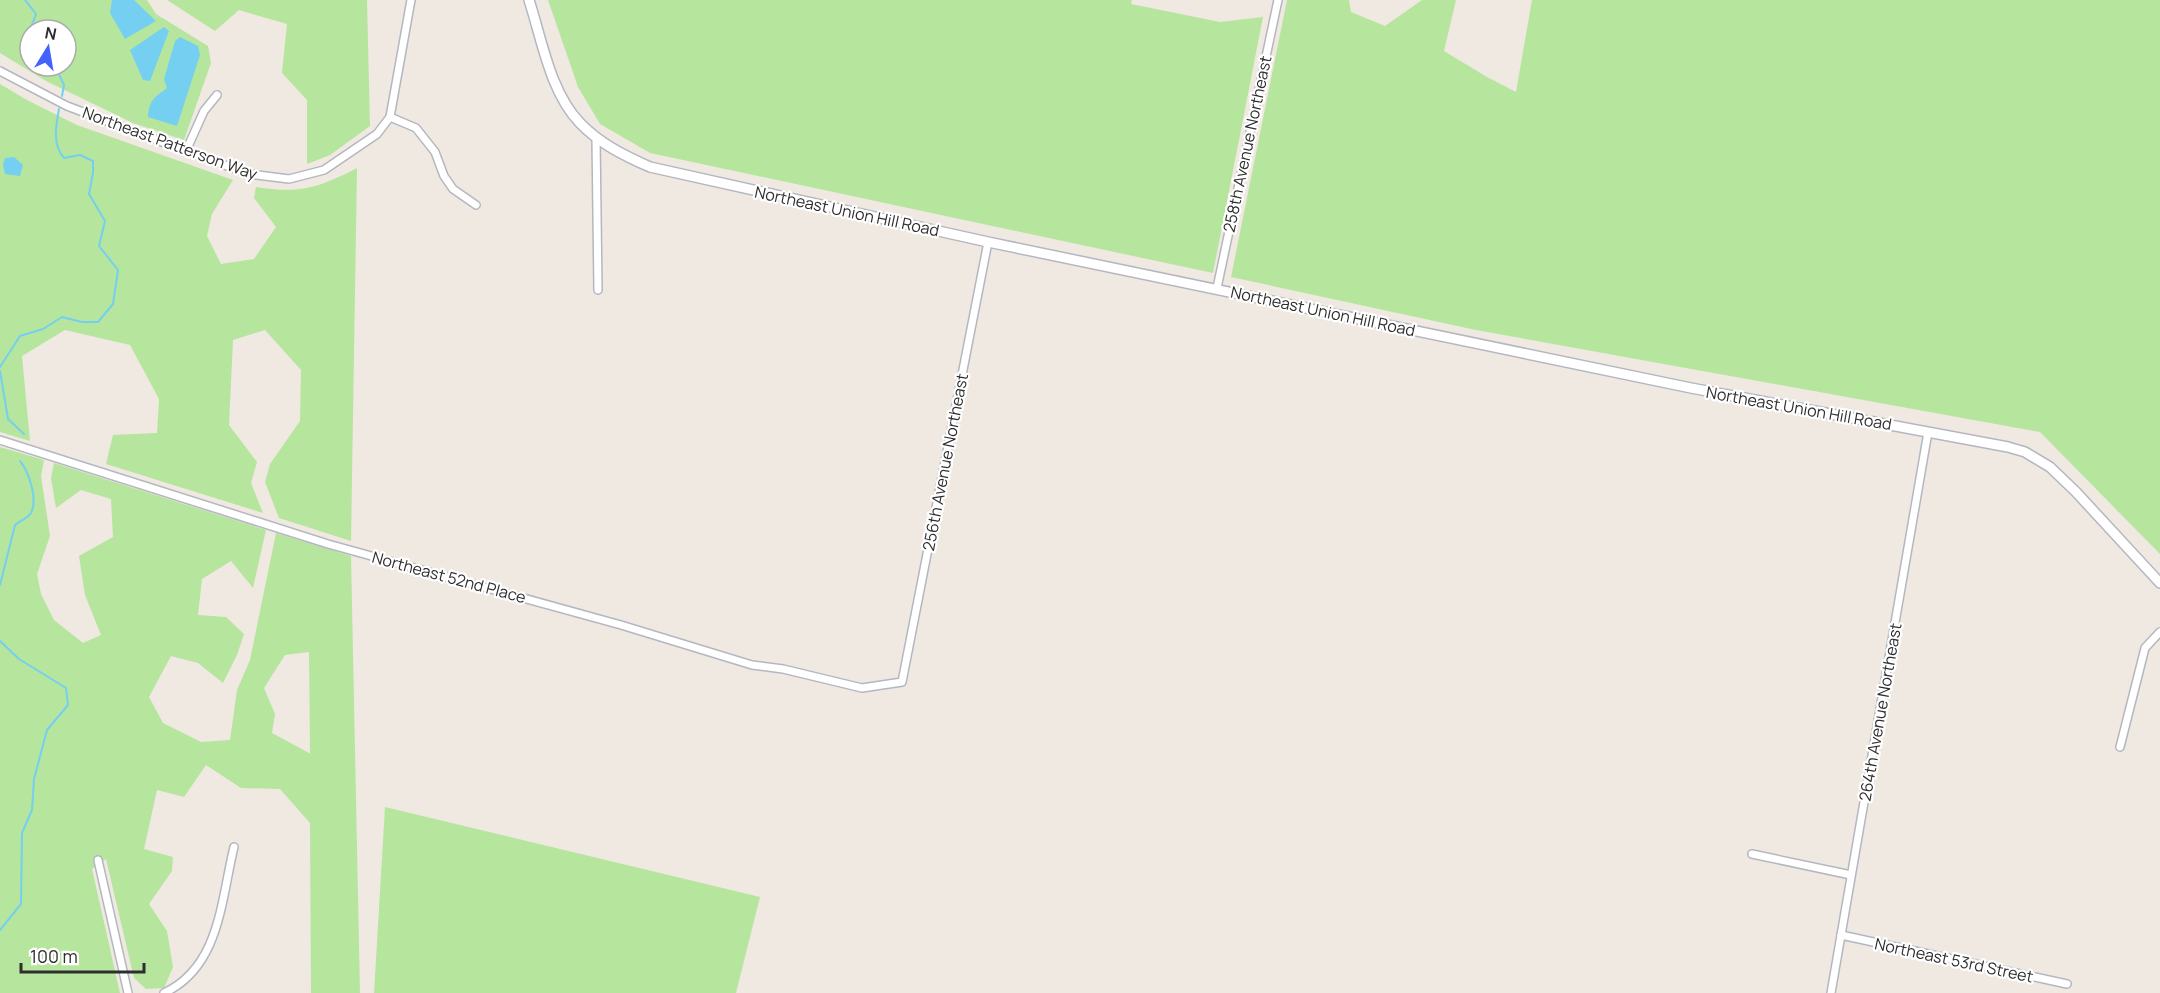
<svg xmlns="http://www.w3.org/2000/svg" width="2160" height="993" viewBox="0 0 2160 993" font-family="Manrope,sans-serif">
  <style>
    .green { fill: #b6e59e; fill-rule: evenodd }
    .water { fill: #75cff0 }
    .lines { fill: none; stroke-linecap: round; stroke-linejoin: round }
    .stream { stroke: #75cff0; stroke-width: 2 }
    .minor-casing { stroke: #b4b7c1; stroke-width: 10 }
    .tertiary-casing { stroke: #b4b7c1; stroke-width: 12 }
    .minor { stroke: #fff; stroke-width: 7 }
    .tertiary { stroke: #fff; stroke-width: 9 }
    .labels { text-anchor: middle; stroke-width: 4.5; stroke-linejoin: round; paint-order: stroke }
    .street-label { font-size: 16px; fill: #2e2e2e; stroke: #fff }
  </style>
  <rect width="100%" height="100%" fill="#efe9e1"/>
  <!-- green -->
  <g class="green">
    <path d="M0,0H147L156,14L208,46L211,63L184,140L133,123L46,81L0,53ZM30,30H66V66H30Z"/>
    <polygon points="167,0 367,0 370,126 330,155 307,164 307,100 282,73 287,24 239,10 215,31"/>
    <polygon points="548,0 1132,0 1131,4 1220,22 1263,17 1213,273 650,153 600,124 578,87"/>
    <polygon points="1287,0 1349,0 1351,12 1385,26 1422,0 1456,0 1444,51 1487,77 1516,92 1532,0 2160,0 2160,554 2040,432 1476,330 1231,277"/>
    <path d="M0,84L27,100L77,125L233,180L212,214L207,236L221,264L254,259L276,227L254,198L256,187C300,194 318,188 357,168L351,541L279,518L265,482L270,464L300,421L301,370L265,330L233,340L229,425L257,462L251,483L263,513L106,464L113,435L157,433L159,399L130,345L65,330L22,356L30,441L0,432Z"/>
    <path d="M0,447L44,460L41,476L50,536L37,574L41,594L54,620L83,643L101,635L85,595L79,556L113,537L111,499L81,490L56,508L51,478L54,463L266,530L253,588L231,561L202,579L198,615L226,617L244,634L237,655L223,683L198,663L171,656L149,697L163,723L201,742L230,740L237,690L250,660L276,533L351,556L360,993H311L310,823L280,789L241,788L206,765L184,797L157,790L144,849L173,857L172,871L149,904L167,931L173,967L164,988L146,989L134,978L106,859L92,869L120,993H0ZM309,652L310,753H309L272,733L275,714L264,688L285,655Z"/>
    <polygon points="385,807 760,897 736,993 374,993"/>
  </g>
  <!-- water -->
  <g class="water">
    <polygon points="112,0 134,0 156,21 125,39 110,13"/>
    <polygon points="164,27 169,31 150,81 143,80 130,50"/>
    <path d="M180,37L198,46L200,55L177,126L148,117C149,100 154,98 167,88L164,79L175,41Z"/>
    <polygon points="14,157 23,165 20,176 5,174 3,165 5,158"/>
  </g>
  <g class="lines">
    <!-- stream -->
    <g class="stream">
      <polyline points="25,0 36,14 29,33 27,55 30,57"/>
      <polyline points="51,66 56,68 64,85 62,96"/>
      <path d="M0,367L20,336L43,329L62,317L82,322H98L113,304L118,270L99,246L105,221L89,194L93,173V161L80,155L64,158C52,145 56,125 59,109"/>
      <polyline points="0,371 8,419 24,434"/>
      <path d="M0,585L15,525C20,521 28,518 31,513C38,499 29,472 20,461"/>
      <polyline points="0,641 19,659 66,688 68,705 47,730 34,779 32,810 22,833 21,904 0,930"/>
    </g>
    <defs>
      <g id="minor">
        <polyline points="0,71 67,106 186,151 249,174 289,179 324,170 377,134 390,117 411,0"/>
        <polyline points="390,117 416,128 435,152 444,176 453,189 476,205"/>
        <polyline points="596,138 598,290"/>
        <polyline points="186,151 204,111 217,95"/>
        <polyline points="1217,288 1278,0"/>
        <polyline points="0,440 328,544 621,625 752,665 783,669 862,688 902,682 988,242"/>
        <polyline points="2120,747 2145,648 2160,632"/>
        <polyline points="1752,854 1851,875"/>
        <polyline points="98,860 128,993"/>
        <polyline points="1841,935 2067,984"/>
        <path d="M164,993C220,967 221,900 234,847"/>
        <polyline points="1831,993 1928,432"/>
      </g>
      <path id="tertiary" d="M529,0C542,40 550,92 580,123C600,144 625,156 650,167L988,242L1691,388L2008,447L2025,452L2050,467L2076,492L2160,583"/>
    </defs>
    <!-- minor casing -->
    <use href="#minor" class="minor-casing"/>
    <!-- tertiary casing -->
    <use href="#tertiary" class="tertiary-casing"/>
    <!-- minor -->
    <use href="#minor" class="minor"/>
    <!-- tertiary -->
    <use href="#tertiary" class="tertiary"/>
  </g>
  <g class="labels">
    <!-- street labels -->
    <g class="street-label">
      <text transform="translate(170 143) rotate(20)" y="6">Northeast Patterson Way</text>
      <text transform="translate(1247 144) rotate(-78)" y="6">258th Avenue Northeast</text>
      <text transform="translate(847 211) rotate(12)" y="6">Northeast Union Hill Road</text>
      <text transform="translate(1323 311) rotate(12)" y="6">Northeast Union Hill Road</text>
      <text transform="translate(1799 408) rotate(10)" y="6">Northeast Union Hill Road</text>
      <text transform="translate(945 462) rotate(-79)" y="6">256th Avenue Northeast</text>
      <text transform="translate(449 577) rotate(15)" y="6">Northeast 52nd Place</text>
      <text transform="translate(1880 712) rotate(-80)" y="6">264th Avenue Northeast</text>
      <text transform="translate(1954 960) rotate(12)" y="6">Northeast 53rd Street</text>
    </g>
  </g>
  <!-- north arrow -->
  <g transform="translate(48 48) rotate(11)"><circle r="28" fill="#ffffff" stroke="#ababab" stroke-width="1.5"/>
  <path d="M0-4.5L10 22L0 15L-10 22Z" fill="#4264fb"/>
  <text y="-9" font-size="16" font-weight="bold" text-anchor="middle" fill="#2e2e2e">N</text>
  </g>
  <!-- scale -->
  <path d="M21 963v9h123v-9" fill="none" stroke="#2e2e2e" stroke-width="3"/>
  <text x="30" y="963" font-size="18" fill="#2e2e2e" stroke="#ffffff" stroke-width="4.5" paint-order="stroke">100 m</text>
</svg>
